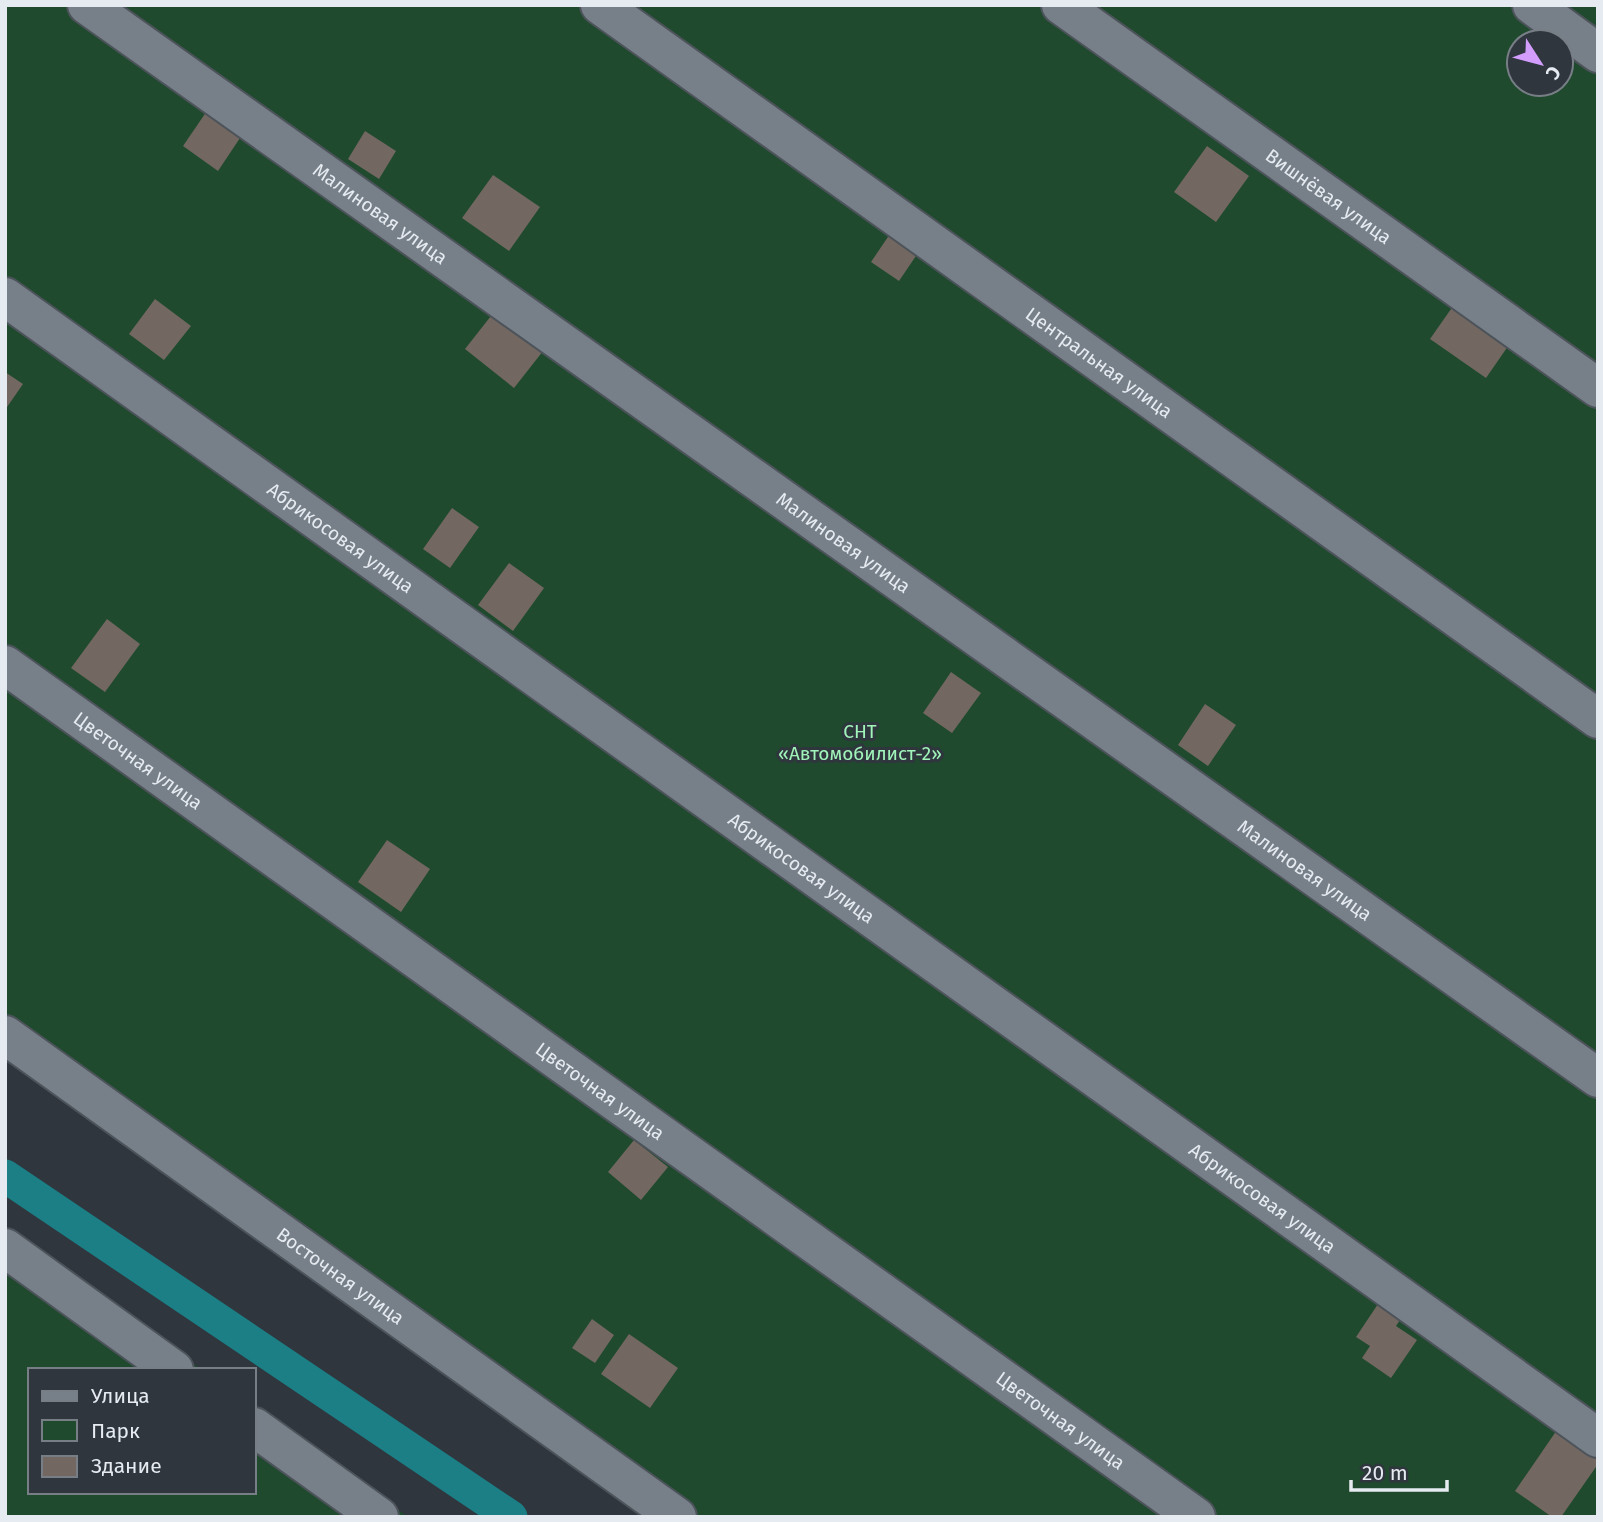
<svg xmlns="http://www.w3.org/2000/svg" width="1603" height="1522" viewBox="0 0 1603 1522" font-family="'Fira Sans',sans-serif">
  <style>
    .green { fill: #1f4a2e; fill-rule: evenodd }
    .lines { fill: none; stroke-linecap: round; stroke-linejoin: round }
    .canal { stroke: #1b7f85; stroke-width: 33 }
    .building { fill: #736761 }
    .minor-casing { stroke: #4d535a; stroke-width: 42 }
    .minor { stroke: #778089; stroke-width: 38 }
    .labels { text-anchor: middle; stroke-width: 6; stroke-linejoin: round; paint-order: stroke }
    .street-label { font-size: 19px; fill: #e6ebf1; stroke: #2f363e }
    .park-label { font-size: 19px; fill: #a0f4b9; stroke: #2f363e }
  </style>
  <rect width="100%" height="100%" fill="#2f363e"/>
  <!-- green -->
  <g class="green">
    <path d="M5,5H1598V1517H677L5,1035ZM1519,42H1561V84H1519Z"/>
    <polygon points="5,1229 202,1370 30,1370 30,1492 254,1492 254,1407 408,1517 5,1517"/>
  </g>
  <g class="lines">
    <!-- canal -->
    <polyline class="canal" points="5,1176 511,1517"/>
  </g>
  <!-- building -->
  <g class="building">
    <polygon points="211,105 246,129 218,171 183,146"/>
    <polygon points="365,131 396,151 379,179 348,159"/>
    <polygon points="1207,146 1249,176 1216,222 1174,192"/>
    <polygon points="493,175 540,207 509,251 462,218"/>
    <polygon points="894,228 922,247 899,281 871,262"/>
    <polygon points="155,299 191,326 164,360 129,334"/>
    <polygon points="1458,299 1513,339 1486,378 1430,339"/>
    <polygon points="498,307 547,346 514,388 465,349"/>
    <polygon points="5,372 23,384 5,410"/>
    <polygon points="452,508 479,527 450,568 423,549"/>
    <polygon points="509,563 544,588 513,631 478,605"/>
    <polygon points="107,619 140,644 105,692 71,668"/>
    <polygon points="951,672 981,693 952,733 923,713"/>
    <polygon points="1205,704 1236,725 1208,766 1178,745"/>
    <polygon points="387,840 430,869 401,912 358,882"/>
    <polygon points="634,1140 668,1167 641,1200 608,1172"/>
    <polygon points="1378,1304 1400,1320 1396,1326 1417,1340 1391,1378 1362,1358 1370,1346 1356,1337"/>
    <polygon points="592,1319 614,1335 595,1363 572,1348"/>
    <polygon points="629,1334 678,1368 650,1408 601,1374"/>
    <polygon points="1559,1427 1598,1453 1598,1464 1561,1517 1552,1517 1515,1491"/>
  </g>
  <g class="lines">
    <defs>
      <g id="minor">
        <path id="s1" d="M87,5L1598,1078"/>
        <path id="s2" d="M600,5L1598,719"/>
        <path id="s3" d="M1061,5L1598,388"/>
        <polyline points="1532,5 1598,53"/>
        <path id="s4" d="M5,297L1598,1438"/>
        <path id="s5" d="M5,665L1196,1517"/>
        <path id="s6" d="M5,1035L677,1517"/>
        <polyline points="5,1248 174,1370"/>
        <polyline points="254,1427 379,1517"/>
      </g>
    </defs>
    <!-- minor casing -->
    <use href="#minor" class="minor-casing"/>
    <!-- minor -->
    <use href="#minor" class="minor"/>
  </g>
  <g class="labels">
    <!-- street labels -->
    <g class="street-label">
      <text dy="7" stroke="none"><textPath href="#s3" startOffset="329">Вишнёвая улица</textPath></text>
      <text dy="7" stroke="none"><textPath href="#s1" startOffset="360">Малиновая улица</textPath></text>
      <text dy="7" stroke="none"><textPath href="#s2" startOffset="614">Центральная улица</textPath></text>
      <text dy="7" stroke="none"><textPath href="#s4" startOffset="413">Абрикосовая улица</textPath></text>
      <text dy="7" stroke="none"><textPath href="#s1" startOffset="928">Малиновая улица</textPath></text>
      <text dy="7" stroke="none"><textPath href="#s5" startOffset="164">Цветочная улица</textPath></text>
      <text dy="7" stroke="none"><textPath href="#s4" startOffset="980">Абрикосовая улица</textPath></text>
      <text dy="7" stroke="none"><textPath href="#s1" startOffset="1494">Малиновая улица</textPath></text>
      <text dy="7" stroke="none"><textPath href="#s5" startOffset="732">Цветочная улица</textPath></text>
      <text dy="7" stroke="none"><textPath href="#s4" startOffset="1547">Абрикосовая улица</textPath></text>
      <text dy="7" stroke="none"><textPath href="#s6" startOffset="413">Восточная улица</textPath></text>
      <text dy="7" stroke="none"><textPath href="#s5" startOffset="1298">Цветочная улица</textPath></text>
    </g>
    <!-- park labels -->
    <g class="park-label">
      <text x="860" y="738">СНТ<tspan x="860" dy="22">«Автомобилист-2»</tspan></text>
    </g>
  </g>
  <!-- border -->
  <rect width="1603" height="1522" fill="none" stroke="#e6ebf1" stroke-width="14"/>
  <!-- legend -->
  <rect x="28" y="1368" width="228" height="126" fill="#2f363e" stroke="#787e86" stroke-width="2"/>
  <rect x="42" y="1391" width="35" height="10" fill="#778089" stroke="#787e86" stroke-width="2"/>
  <text x="91" y="1403" font-size="21" fill="#e6ebf1">Улица</text>
  <rect x="42" y="1420" width="35" height="21" fill="#1f4a2e" stroke="#787e86" stroke-width="2"/>
  <text x="91" y="1438" font-size="21" fill="#e6ebf1">Парк</text>
  <rect x="42" y="1456" width="35" height="21" fill="#736761" stroke="#787e86" stroke-width="2"/>
  <text x="91" y="1473" font-size="21" fill="#e6ebf1">Здание</text>
  <!-- north arrow -->
  <g transform="translate(1540 63) rotate(126)"><circle r="33" fill="#2f363e" stroke="#787e86" stroke-width="2"/>
  <path d="M0-5L12 26L0 18L-12 26Z" fill="#d29dfd"/>
  <text y="-10" font-size="19" font-weight="bold" text-anchor="middle" fill="#e6ebf1">С</text>
  </g>
  <!-- scale -->
  <path d="M1351 1480v10h96v-10" fill="none" stroke="#e6ebf1" stroke-width="3.5"/>
  <text x="1362" y="1480" font-size="21" fill="#e6ebf1" stroke="#2f363e" stroke-width="5" paint-order="stroke">20 m</text>
</svg>
